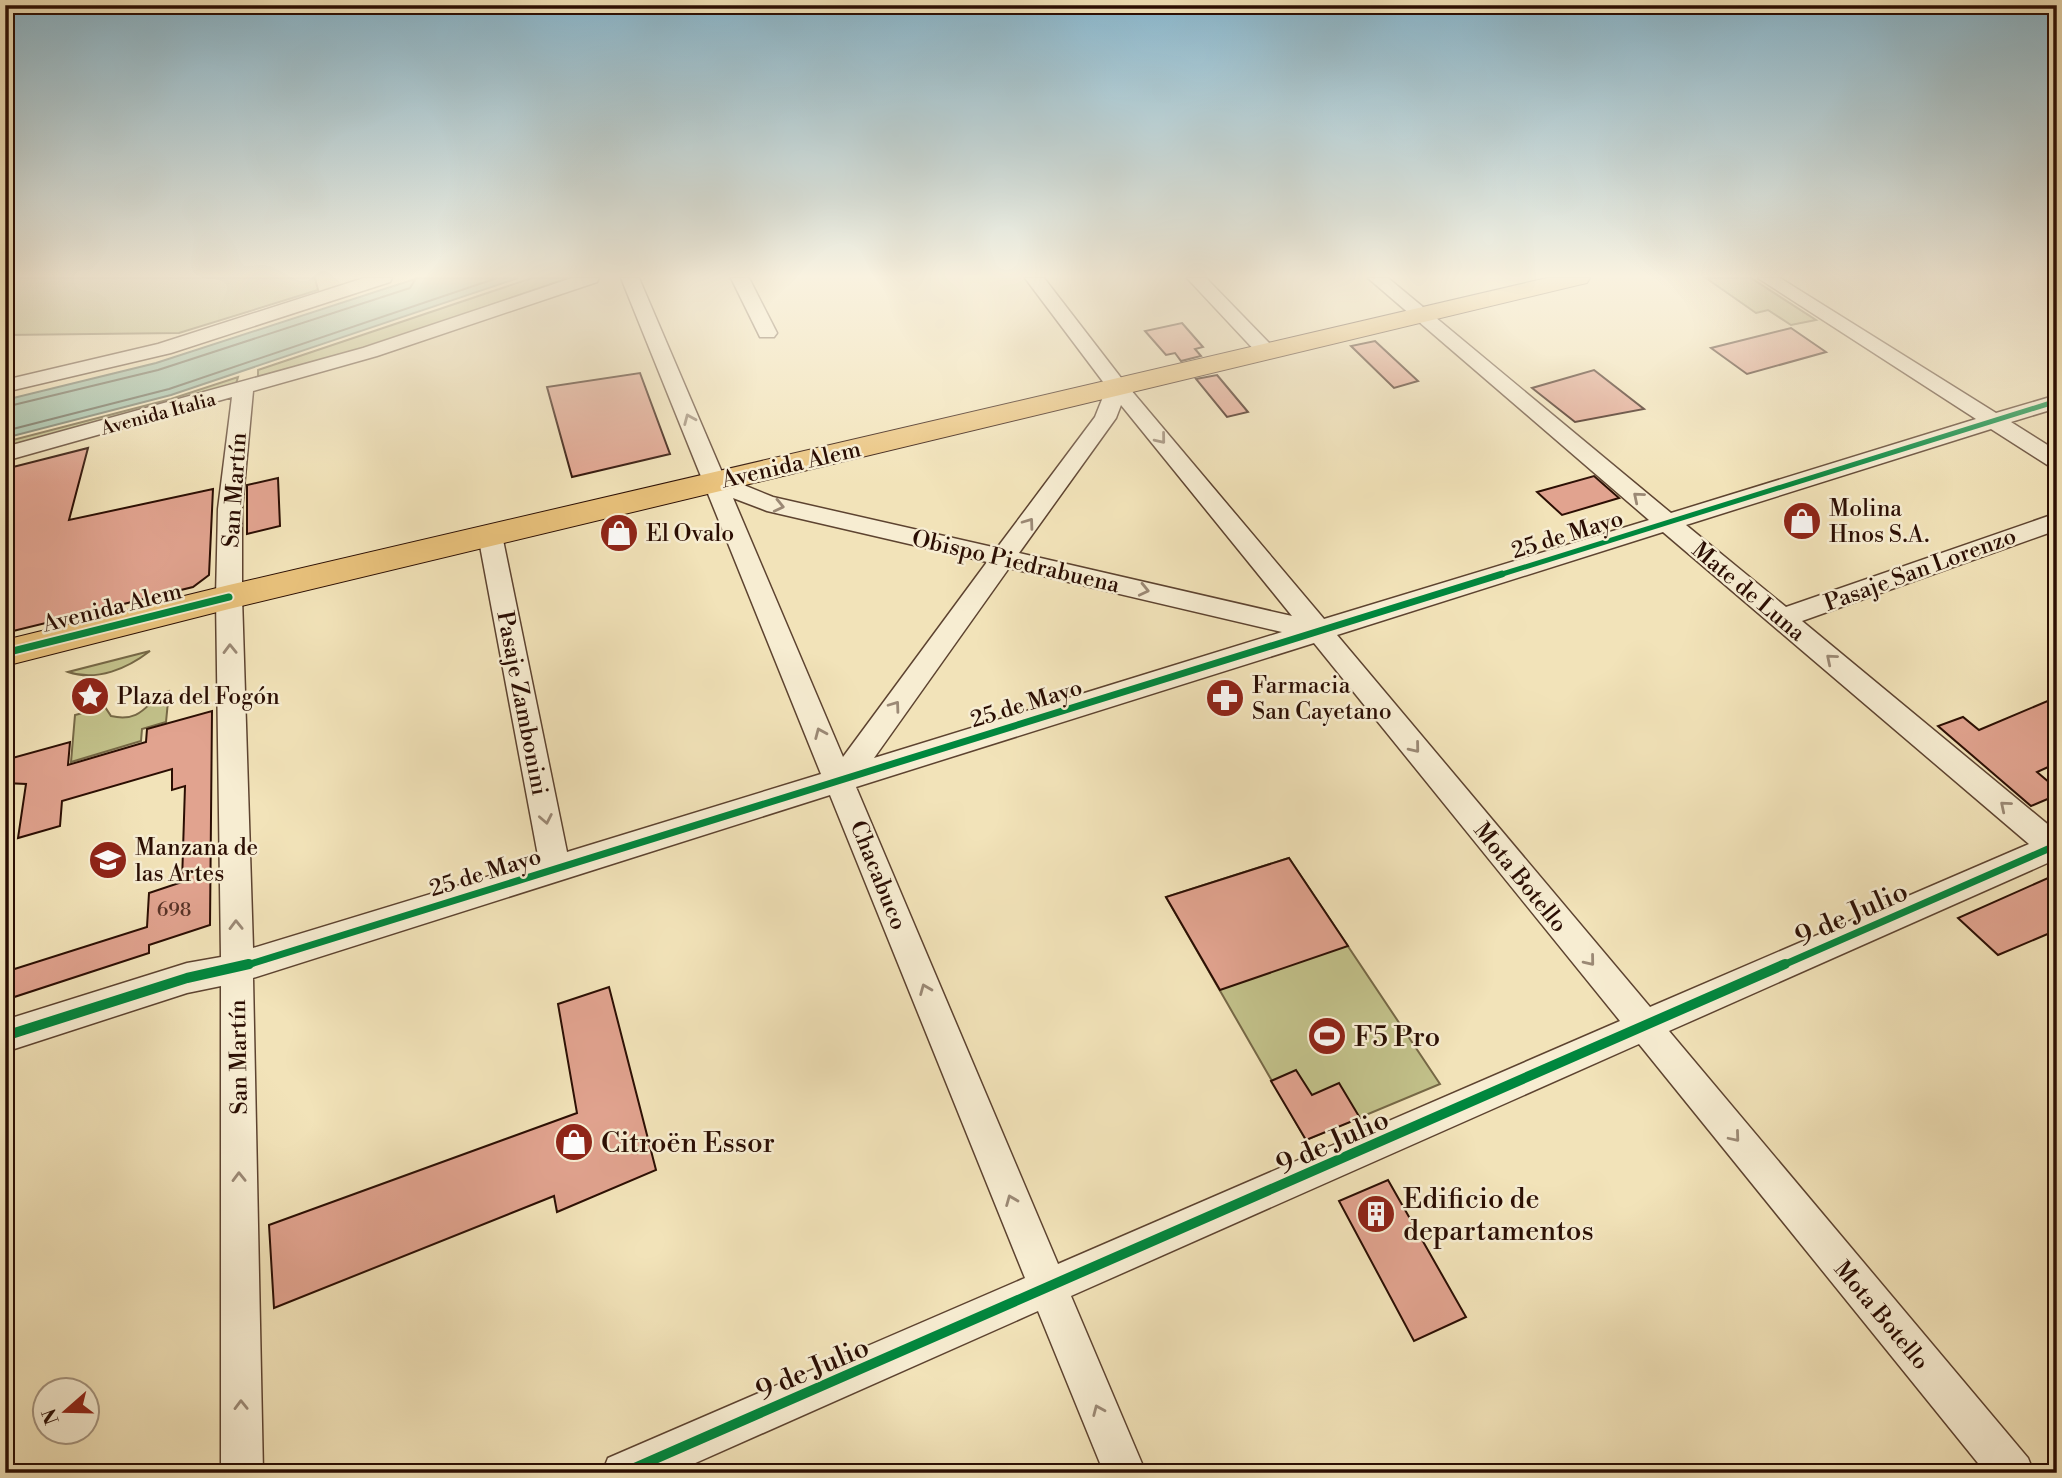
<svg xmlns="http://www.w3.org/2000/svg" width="2062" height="1478" viewBox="0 0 2062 1478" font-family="'Libre Bodoni',serif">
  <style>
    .green { fill: #c2c18a; stroke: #766846; stroke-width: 2 }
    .water { fill: #9cbfa9; stroke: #6f7867; stroke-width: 2 }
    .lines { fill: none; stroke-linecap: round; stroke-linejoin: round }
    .shore { stroke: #646656; stroke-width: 2 }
    .building { fill: #e1a38f; stroke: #2b0e03; stroke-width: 2 }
    .minor-casing { stroke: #5d4330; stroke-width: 3 }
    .major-casing { stroke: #2b0e03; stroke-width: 2 }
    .minor { fill: #f7edd2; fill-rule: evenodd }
    .major { fill: #e9c27c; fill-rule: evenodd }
    .cycleway-far2-casing { stroke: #f7edd2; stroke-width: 9 }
    .cycleway-far1-casing { stroke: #f7edd2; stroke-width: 11 }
    .cycleway-casing { stroke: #f7edd2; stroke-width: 14 }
    .cycleway-far2 { stroke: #00873e; stroke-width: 5 }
    .cycleway-far1 { stroke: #00873e; stroke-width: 7 }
    .cycleway { stroke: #00873e; stroke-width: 10 }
    .oneway { stroke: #9b8975 }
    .labels { text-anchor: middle; stroke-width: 5; stroke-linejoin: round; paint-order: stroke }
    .far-street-label { font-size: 19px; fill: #2b0e03; stroke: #f7edd2 }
    .number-label { font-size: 19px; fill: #583326 }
    .street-label { font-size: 23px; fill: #2b0e03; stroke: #f7edd2 }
    .poi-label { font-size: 23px; fill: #2b0e03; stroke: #f7edd2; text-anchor: start }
    .near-street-label { font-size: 28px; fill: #2b0e03; stroke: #f7edd2 }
    .near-poi-label { font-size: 28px; fill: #2b0e03; stroke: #f7edd2; text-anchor: start }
  </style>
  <rect width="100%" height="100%" fill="#f2e3b9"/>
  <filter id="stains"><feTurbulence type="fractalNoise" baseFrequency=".00286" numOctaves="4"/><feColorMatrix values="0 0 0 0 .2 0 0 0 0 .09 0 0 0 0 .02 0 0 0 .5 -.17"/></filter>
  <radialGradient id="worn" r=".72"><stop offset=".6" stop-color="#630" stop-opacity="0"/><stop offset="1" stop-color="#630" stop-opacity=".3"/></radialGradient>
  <!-- green -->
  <g class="green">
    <polygon points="5,278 315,278 318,290 179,333 5,335"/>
    <polygon points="532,278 568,278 380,344 258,379 258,370"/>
    <polygon points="1706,278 1751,278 1816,320 1791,325 1768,310 1756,313"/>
    <polygon points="238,377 236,384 5,447 5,442 171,399"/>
    <path d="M150,651C128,668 97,682 68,672Z"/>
    <path d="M169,691L166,722L142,729L141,741L71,762L75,715L105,707L111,716C146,724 148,696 169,691Z"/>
    <polygon points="1289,858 1440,1084 1306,1140 1166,897"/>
  </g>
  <!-- water -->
  <polygon class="water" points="418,278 518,278 171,395 5,438 5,400 156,363"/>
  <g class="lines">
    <!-- shore -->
    <g class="shore">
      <polyline points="5,407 158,370 410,288 416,278"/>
      <polyline points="5,431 169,389 497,278"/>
    </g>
  </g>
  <!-- building -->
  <g class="building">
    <polygon points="1182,323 1203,347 1195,349 1201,356 1181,361 1175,353 1166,355 1145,331"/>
    <polygon points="1791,328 1826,352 1747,374 1711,348"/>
    <polygon points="1375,341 1418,381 1394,388 1351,346"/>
    <polygon points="1594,370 1644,409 1575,422 1532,388"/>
    <polygon points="640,373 670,454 572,477 547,387"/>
    <polygon points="1217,375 1248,412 1227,417 1196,379"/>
    <polygon points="88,448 69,520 213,489 209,575 193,587 5,633 5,469"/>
    <polygon points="1594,476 1619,498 1562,515 1537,492"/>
    <polygon points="278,478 280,526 247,534 247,485"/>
    <polygon points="2057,697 2057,763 2037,772 2057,789 2057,795 2031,806 1938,726 1963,717 1979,730"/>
    <polygon points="212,711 210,925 149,945 149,953 5,1000 5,972 147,927 149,893 182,882 185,786 172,790 172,769 62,801 60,826 18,838 26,784 5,783 5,760 70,742 68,765 146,742 147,729"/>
    <polygon points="1289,858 1348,946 1220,990 1166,897"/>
    <polygon points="2057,874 2057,930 1998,955 1958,918"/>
    <polygon points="609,987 656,1170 557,1212 554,1196 274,1308 269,1225 577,1113 558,1004"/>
    <polygon points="1296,1070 1312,1095 1339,1083 1360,1118 1306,1140 1271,1081"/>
    <polygon points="1388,1180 1466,1317 1414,1341 1339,1201"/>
  </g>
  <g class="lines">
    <defs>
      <g id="minor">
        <polygon points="364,278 392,278 390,282 171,353 5,392 5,380 158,344"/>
        <path d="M572,278H599L597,282L377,356L253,391L242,509V597L253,948L539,861L478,535L482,529L490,527L498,529L502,535L567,852L821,774L621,278H639L724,477L773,497L997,548L1095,417L1107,387L1025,278H1044L1125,383L1324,619L1649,520L1368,278H1388L1671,513L1976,419L1758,278H1780L1996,413L2057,395V408L2011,422L2057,451V468L2049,466L1991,429L1686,525L1786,607L2057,513V530L1802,621L2057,832V863L2052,861L1669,1031L2028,1458L2034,1473H1986L1639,1044L1071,1296L1146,1473H1104L1038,1311L673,1473H602L608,1458L1025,1278L830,795L253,978L263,1473H221V986L187,993L5,1052V1020L187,963L221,957L216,597L218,509L232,397L5,461V447L363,348ZM1121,405L1292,616L1019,553L1116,418ZM733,498L767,511L987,562L843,757ZM1663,532L2029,844L1650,1007L1337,635ZM1009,568L1282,632L874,758ZM1314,643L1620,1021L1058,1264L856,787Z"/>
        <polygon points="731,278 749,278 777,333 774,337 760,337"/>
        <polygon points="1187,278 1206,278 1273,347 1276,351 1273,355 1259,355"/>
      </g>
      <polygon id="major" points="1547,278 1590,278 1587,283 1578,285 229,609 5,666 5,640 229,585"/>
    </defs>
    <!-- minor casing -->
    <use href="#minor" class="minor-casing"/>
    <!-- major casing -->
    <use href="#major" class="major-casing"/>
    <!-- minor -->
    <use href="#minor" class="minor"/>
    <!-- major -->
    <use href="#major" class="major"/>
    <defs>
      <polyline id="cycleway-far2" points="1496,576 2057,401"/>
      <g id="cycleway-far1">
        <polyline points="5,653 229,597"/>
        <polyline points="244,966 1502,574"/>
        <polyline points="1781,966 2057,845"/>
      </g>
      <g id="cycleway">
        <polyline points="5,1036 187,978 249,964"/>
        <polyline points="623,1473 1785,964"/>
      </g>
    </defs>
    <!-- cycleway-far2 casing -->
    <use href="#cycleway-far2" class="cycleway-far2-casing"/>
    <!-- cycleway-far1 casing -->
    <use href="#cycleway-far1" class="cycleway-far1-casing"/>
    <!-- cycleway casing -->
    <use href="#cycleway" class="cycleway-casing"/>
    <!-- cycleway-far2 -->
    <use href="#cycleway-far2" class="cycleway-far2"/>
    <!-- cycleway-far1 -->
    <use href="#cycleway-far1" class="cycleway-far1"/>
    <!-- cycleway -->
    <use href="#cycleway" class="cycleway"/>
  </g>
  <!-- one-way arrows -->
  <defs><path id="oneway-chevron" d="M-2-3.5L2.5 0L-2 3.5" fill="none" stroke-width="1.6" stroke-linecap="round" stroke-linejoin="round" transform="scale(1.75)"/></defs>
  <g class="oneway">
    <use href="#oneway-chevron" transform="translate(689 419) rotate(-113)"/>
    <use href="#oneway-chevron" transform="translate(1161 439) rotate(51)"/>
    <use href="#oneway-chevron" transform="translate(1638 497) rotate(-140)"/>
    <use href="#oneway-chevron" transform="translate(779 506) rotate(13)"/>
    <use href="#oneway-chevron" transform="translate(1029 523) rotate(-54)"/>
    <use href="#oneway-chevron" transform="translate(1144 590) rotate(13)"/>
    <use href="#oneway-chevron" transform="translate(230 649) rotate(-91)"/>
    <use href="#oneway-chevron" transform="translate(1831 659) rotate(-140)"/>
    <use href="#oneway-chevron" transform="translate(895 706) rotate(-54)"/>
    <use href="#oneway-chevron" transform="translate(820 733) rotate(-113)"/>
    <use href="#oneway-chevron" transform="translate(1415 748) rotate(51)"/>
    <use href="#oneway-chevron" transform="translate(2005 806) rotate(-140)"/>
    <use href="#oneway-chevron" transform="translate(546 819) rotate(79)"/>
    <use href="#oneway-chevron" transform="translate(236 925) rotate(-91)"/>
    <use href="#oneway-chevron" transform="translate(1590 961) rotate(51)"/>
    <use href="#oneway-chevron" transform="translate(925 989) rotate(-112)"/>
    <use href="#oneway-chevron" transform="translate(1735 1137) rotate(50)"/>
    <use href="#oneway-chevron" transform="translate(239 1177) rotate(-91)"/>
    <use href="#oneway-chevron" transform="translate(1011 1200) rotate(-112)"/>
    <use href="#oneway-chevron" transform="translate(241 1405) rotate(-91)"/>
    <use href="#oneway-chevron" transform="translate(1098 1410) rotate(-113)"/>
  </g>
  <!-- sky -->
  <linearGradient id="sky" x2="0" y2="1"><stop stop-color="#89b8cf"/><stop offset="0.57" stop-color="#f9f2e0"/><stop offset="1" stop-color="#f9f2e0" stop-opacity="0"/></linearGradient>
  <rect width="2062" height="485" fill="url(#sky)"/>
  <!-- icons -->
  <defs>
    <symbol id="shop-disc" viewBox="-11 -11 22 22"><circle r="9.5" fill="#8f2418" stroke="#f7edd2"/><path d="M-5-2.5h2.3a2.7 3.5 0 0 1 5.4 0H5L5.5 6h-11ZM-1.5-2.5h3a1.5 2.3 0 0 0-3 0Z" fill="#fff"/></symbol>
    <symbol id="sight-disc" viewBox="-11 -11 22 22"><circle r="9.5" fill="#8f2418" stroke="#f7edd2"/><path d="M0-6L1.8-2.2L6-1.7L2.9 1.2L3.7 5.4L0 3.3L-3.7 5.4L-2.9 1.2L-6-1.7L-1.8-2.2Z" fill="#fff"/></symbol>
    <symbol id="pharmacy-disc" viewBox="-11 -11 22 22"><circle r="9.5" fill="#8f2418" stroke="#f7edd2"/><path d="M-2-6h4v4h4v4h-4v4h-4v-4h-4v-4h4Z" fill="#fff"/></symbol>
    <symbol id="university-disc" viewBox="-11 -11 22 22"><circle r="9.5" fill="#8f2418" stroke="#f7edd2"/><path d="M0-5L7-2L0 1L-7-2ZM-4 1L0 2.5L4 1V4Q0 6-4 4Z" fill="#fff"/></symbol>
    <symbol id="stadium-disc" viewBox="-11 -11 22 22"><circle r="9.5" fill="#8f2418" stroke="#f7edd2"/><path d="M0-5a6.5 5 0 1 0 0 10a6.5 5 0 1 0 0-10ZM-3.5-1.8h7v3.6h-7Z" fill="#fff"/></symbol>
    <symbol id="building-disc" viewBox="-11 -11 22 22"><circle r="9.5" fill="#8f2418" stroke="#f7edd2"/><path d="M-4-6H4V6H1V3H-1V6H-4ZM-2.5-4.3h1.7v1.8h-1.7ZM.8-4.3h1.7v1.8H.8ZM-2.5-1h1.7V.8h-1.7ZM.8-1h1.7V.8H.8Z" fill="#fff"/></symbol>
  </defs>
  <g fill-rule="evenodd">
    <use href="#shop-disc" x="1780" y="499" width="44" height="44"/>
    <use href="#shop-disc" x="597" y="511" width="44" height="44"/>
    <use href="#sight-disc" x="68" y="674" width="44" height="44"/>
    <use href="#pharmacy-disc" x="1203" y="676" width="44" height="44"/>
    <use href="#university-disc" x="86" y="838" width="44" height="44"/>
    <use href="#stadium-disc" x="1305" y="1014" width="44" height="44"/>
    <use href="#shop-disc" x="552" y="1120" width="44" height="44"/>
    <use href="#building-disc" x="1354" y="1192" width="44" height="44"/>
  </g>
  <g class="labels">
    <!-- far-street labels -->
    <g class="far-street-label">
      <text transform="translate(158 413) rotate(-15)" y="7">Avenida Italia</text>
    </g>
    <!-- number labels -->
    <g class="number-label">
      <text x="174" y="916">698</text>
    </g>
    <!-- street labels -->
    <g class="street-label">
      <text transform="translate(791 464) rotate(-13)" y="8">Avenida Alem</text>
      <text transform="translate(234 490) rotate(-86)" y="8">San Martín</text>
      <text transform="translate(1567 534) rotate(-17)" y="8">25 de Mayo</text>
      <text transform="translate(1016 561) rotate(13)" y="8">Obispo Piedrabuena</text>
      <text transform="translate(1920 569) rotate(-20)" y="8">Pasaje San Lorenzo</text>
      <text transform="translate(1749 591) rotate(40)" y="8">Mate de Luna</text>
      <text transform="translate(112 607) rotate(-14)" y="8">Avenida Alem</text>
      <text transform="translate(523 703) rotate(79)" y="8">Pasaje Zambonini</text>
      <text transform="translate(1026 703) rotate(-17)" y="8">25 de Mayo</text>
      <text transform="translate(485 872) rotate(-17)" y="8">25 de Mayo</text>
      <text transform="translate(879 875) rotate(68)" y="8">Chacabuco</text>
      <text transform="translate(1521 877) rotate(51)" y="8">Mota Botello</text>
      <text transform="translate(238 1057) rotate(-91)" y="8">San Martín</text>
      <text transform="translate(1882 1315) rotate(50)" y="8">Mota Botello</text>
    </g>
    <!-- poi labels -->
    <g class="poi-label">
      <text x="1829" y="516">Molina<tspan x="1829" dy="26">Hnos S.A.</tspan></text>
      <text x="646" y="541">El Ovalo</text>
      <text x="1252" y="693">Farmacia<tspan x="1252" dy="26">San Cayetano</tspan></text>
      <text x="117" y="704">Plaza del Fogón</text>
      <text x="135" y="855">Manzana de<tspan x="135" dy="26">las Artes</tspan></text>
    </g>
    <!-- near-street labels -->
    <g class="near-street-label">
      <text transform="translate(1851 913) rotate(-24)" y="10">9 de Julio</text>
      <text transform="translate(1332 1141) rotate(-24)" y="10">9 de Julio</text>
      <text transform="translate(812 1368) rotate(-23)" y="10">9 de Julio</text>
    </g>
    <!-- near-poi labels -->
    <g class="near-poi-label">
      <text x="1354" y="1046">F5 Pro</text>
      <text x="601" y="1152">Citroën Essor</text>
      <text x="1403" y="1208">Edificio de<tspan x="1403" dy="32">departamentos</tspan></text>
    </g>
  </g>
  <!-- margin -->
  <rect width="2062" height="1478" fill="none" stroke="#f2e3b9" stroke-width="28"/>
  <rect x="7" y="7" width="2048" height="1464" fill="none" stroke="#2b0e03" stroke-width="3.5"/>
  <rect x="14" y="14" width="2034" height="1450" fill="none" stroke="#2b0e03" stroke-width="2"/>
  <!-- north arrow -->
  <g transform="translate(66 1411) rotate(250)"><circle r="33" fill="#f7edd2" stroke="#a5947f" stroke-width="2"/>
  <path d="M0-5L12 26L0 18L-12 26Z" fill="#8f2418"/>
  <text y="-10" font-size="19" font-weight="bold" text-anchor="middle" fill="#2b0e03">N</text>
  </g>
  <rect width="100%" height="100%" filter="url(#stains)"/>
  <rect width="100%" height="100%" fill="url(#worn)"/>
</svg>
